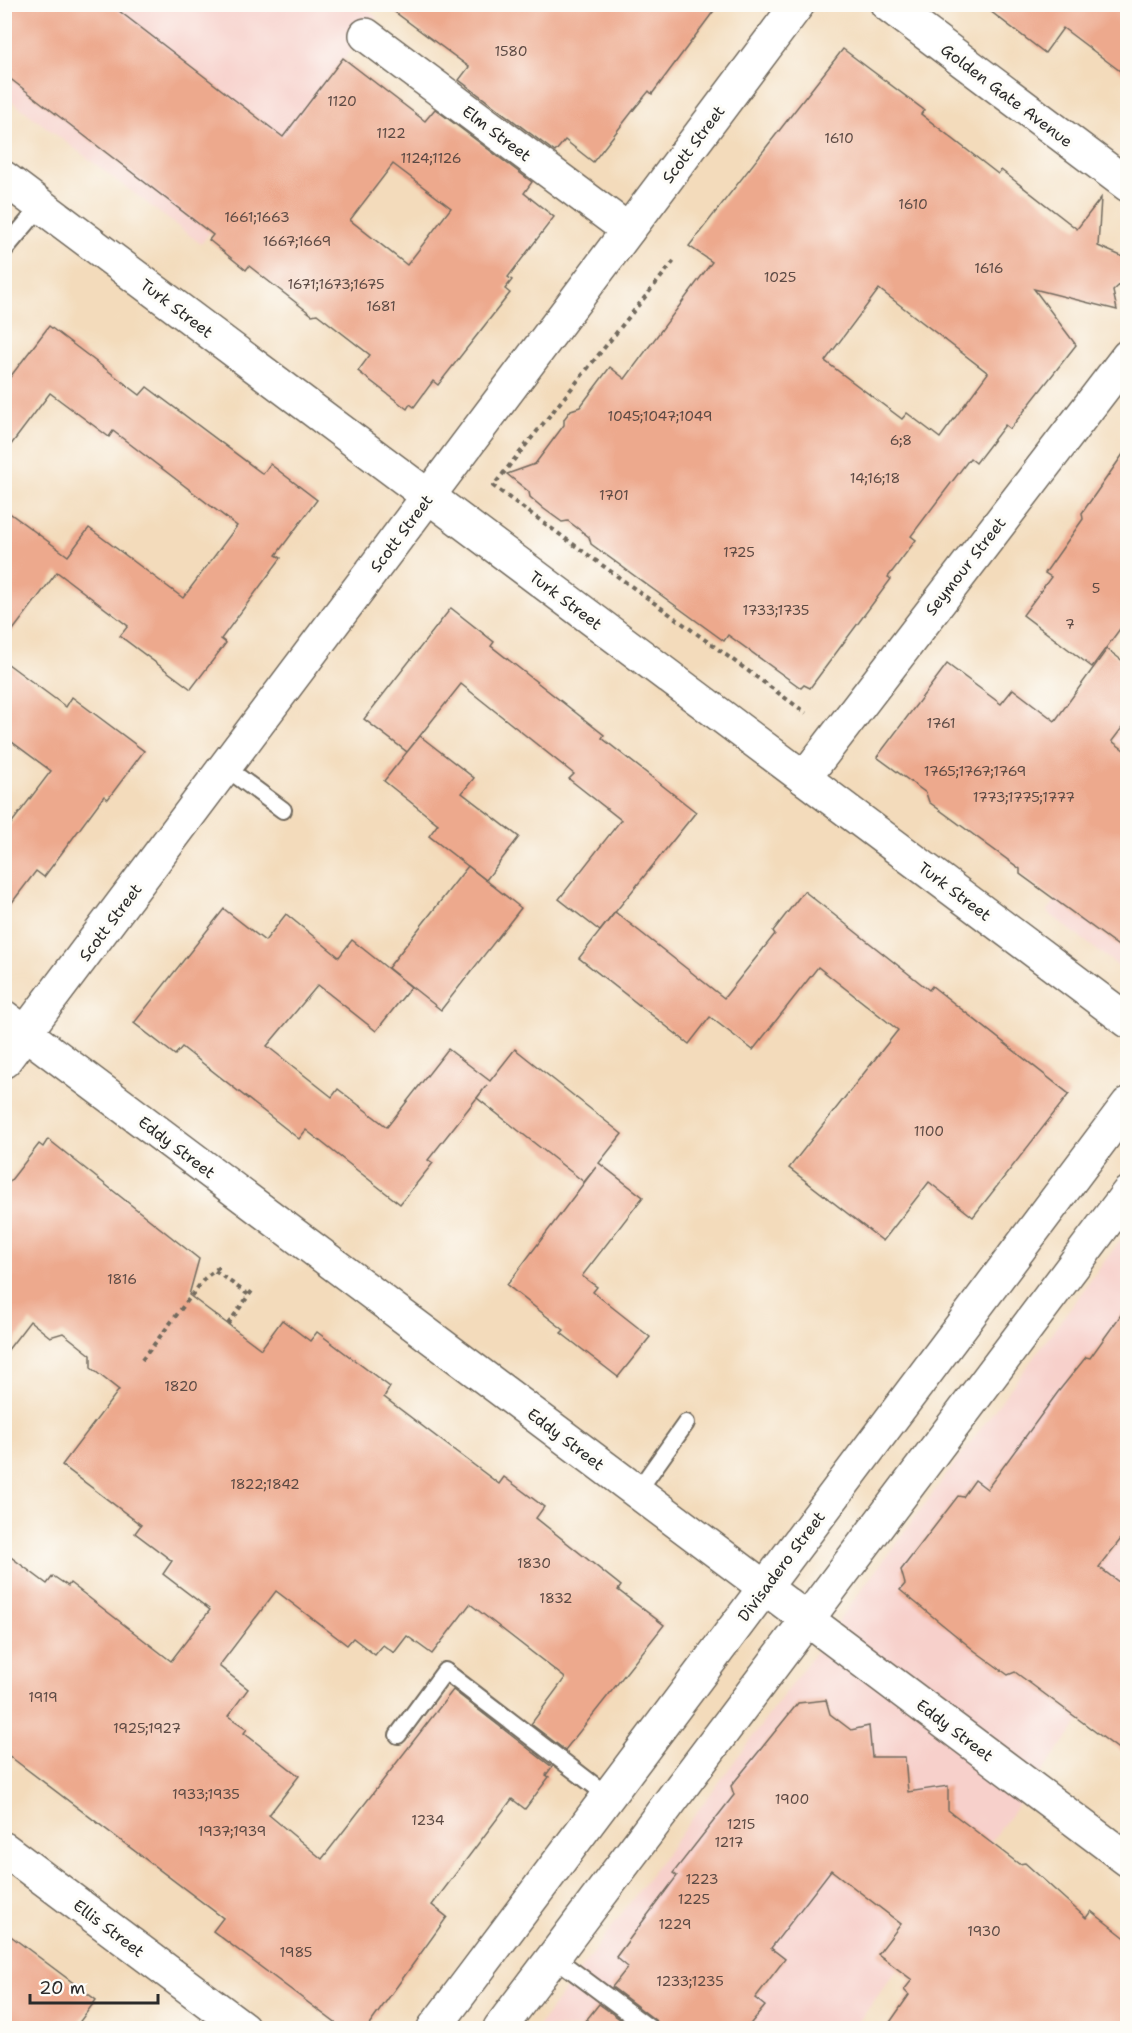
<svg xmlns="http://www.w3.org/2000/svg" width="1132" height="2033" viewBox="0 0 1132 2033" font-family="'Shantell Sans',sans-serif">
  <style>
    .built { fill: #f7d0cb }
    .building { fill: #eda98d; fill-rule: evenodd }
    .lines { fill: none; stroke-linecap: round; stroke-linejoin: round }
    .lane-casing { stroke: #71695d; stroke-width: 20 }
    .street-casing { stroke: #71695d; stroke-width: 36 }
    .secondary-casing { stroke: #71695d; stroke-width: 36 }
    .path { stroke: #71695d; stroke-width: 4; stroke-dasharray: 4.5 4.5; stroke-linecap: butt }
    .lane { stroke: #fff; stroke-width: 16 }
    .street { stroke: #fff; stroke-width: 33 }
    .secondary { stroke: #fff; stroke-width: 33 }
    .labels { text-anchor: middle; stroke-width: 6; stroke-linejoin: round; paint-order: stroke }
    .number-label { font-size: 14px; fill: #5c4a44 }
    .street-label { font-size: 16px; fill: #2b2b2b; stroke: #fdfcf7 }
  </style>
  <rect width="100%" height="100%" fill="#fdfcf7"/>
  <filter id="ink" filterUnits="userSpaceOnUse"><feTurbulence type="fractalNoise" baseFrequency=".0167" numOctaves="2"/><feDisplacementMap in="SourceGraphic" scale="12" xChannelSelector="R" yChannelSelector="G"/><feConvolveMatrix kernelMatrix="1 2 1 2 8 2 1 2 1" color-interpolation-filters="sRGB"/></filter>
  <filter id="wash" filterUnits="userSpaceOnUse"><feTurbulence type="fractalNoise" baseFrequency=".008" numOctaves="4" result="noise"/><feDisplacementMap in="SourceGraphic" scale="24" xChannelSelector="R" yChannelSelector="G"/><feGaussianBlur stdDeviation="1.35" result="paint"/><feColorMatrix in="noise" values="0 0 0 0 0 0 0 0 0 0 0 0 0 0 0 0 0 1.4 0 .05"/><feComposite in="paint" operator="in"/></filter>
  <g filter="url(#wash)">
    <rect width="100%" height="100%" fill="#f3dbbb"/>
    <!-- built -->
    <g class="built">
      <polygon points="373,4 369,11 377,17 201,244 5,96 4,5"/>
      <polygon points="1127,720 1127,752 1113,740"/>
      <polygon points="1127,805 1127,973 1047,912"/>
      <polygon points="1127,1231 1127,1657 854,2028 537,2028"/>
    </g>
    <g id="blocks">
      <!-- building -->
      <g class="building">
        <path d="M4,4H110L283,137L343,58L425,121L435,109L532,182L524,193L554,217L508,277L512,280L505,289L510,293L438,385L433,381L414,407L410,404L407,409L358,371L370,355L317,314L312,315L249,266L246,270L209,240L213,235L4,74ZM393,164L451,208L407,265L350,220Z"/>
        <polygon points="384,4 719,4 652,94 649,91 635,108 593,162 565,140 555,152 459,80 469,67"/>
        <polygon points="981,4 1128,4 1128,77 1063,28 1045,53"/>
        <path d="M843,49L924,110L921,114L998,174L1001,170L1077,229L1101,198L1098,246L1128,259V277L1113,291L1117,310L1034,289L1076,345L1010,429L1005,425L976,463L970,458L911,536L916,540L888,577L891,579L810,688L804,685L801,688L728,635L724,641L591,544L589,537L568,521L562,522L544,509L530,497L529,492L507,474L535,464L564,425V419L571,410L580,407L610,367L625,379L712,262L689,246ZM879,289L988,373L940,438L907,413L902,419L825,361Z"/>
        <polygon points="49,326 140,395 147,387 263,474 270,464 317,500 276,555 281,558 221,639 226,643 191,689 120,636 128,626 57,572 4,642 4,509 68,556 89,528 183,598 237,526 113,431 109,437 50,393 4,454 4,385"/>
        <polygon points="1128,447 1128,618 1092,667 1023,615 1051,577 1045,573 1083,519 1082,513"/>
        <polygon points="451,608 494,642 491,646 604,735 602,738 696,812 600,931 559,899 621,820 569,779 574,774 461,684 407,752 420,736 474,778 462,793 519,837 486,880 429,836 438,824 384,781 407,752 364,719"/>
        <polygon points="1107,649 1128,665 1128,720 1112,741 1128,753 1128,953 1020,874 1020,869 929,802 926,793 877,757 947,664 1001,704 1013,689 1055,721"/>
        <polygon points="4,661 66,707 72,697 144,751 108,799 104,796 44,877 36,871 4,913 4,833 51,771 4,736"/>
        <polygon points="468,866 521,908 441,1010 388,968"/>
        <polygon points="804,891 929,990 932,986 1069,1094 973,1217 929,1182 883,1241 789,1168 898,1030 818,967 753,1050 710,1017 689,1044 579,958 615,912 724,998 775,934 773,931"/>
        <polygon points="224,909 265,941 286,914 339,957 352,940 411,987 376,1031 318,985 267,1046 332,1097 338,1089 387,1127 448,1049 490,1081 515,1049 622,1134 599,1163 643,1197 582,1276 597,1287 593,1292 650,1337 618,1377 561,1333 564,1330 507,1285 596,1167 584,1182 477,1098 487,1085 428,1160 433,1163 400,1204 306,1130 299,1139 182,1047 175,1055 134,1023"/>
        <polygon points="48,1139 199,1259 189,1295 261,1349 282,1320 310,1341 317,1332 390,1387 384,1397 499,1484 504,1477 544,1507 536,1518 621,1586 618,1590 664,1625 565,1750 531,1724 565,1678 470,1604 432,1654 407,1636 394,1653 383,1645 375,1655 353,1638 347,1645 276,1591 219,1666 248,1689 228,1716 247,1729 244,1733 299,1776 269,1815 322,1859 453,1690 552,1767 546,1775 549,1777 525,1809 512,1799 432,1905 447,1917 367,2028 342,2028 213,1931 223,1918 4,1752 4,1552 47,1584 53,1576 68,1586 70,1583 171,1661 210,1610 163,1574 172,1561 135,1533 141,1525 62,1465 119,1390 91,1368 91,1355 63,1333 50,1337 30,1321 4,1355 4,1189 39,1144 43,1147"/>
        <polygon points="1128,1305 1128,1530 1099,1567 1128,1589 1128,1756 1015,1672 1008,1675 975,1651 900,1590 905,1584 901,1570 958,1496 963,1497 975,1480 987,1489 1058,1392 1086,1357 1090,1358"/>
        <polygon points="826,1700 830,1714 851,1730 869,1726 872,1757 905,1757 908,1792 948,1786 948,1810 1019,1864 1025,1863 1086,1918 1091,1911 1128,1940 1128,2028 886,2028 909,1995 904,1990 912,1980 878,1954 901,1924 831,1870 771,1948 785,1959 755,1998 765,2006 747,2028 659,2028 655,2020 612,1987 628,1967 616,1957 677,1876 673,1873 734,1795 731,1786 798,1703"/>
        <polygon points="4,1931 96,2000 75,2028 4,2028"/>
        <polygon points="599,2004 632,2028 580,2028"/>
      </g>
    </g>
  </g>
  <g filter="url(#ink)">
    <use href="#blocks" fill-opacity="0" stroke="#71695d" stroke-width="1.5"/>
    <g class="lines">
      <defs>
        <g id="lane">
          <polyline points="4,250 41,206"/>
          <polyline points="225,767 283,810"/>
          <polyline points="637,1492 686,1423"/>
          <polyline points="398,1735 445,1671 608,1796"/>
          <polyline points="554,1957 649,2028"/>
        </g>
        <g id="street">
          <polyline points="366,35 628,230"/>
          <polyline points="804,778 1128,356"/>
          <polyline points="4,1017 1128,1860"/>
          <polyline points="4,1061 798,4"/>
          <polyline points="4,1849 243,2028"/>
        </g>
        <g id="secondary">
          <polyline points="887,4 1128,185"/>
          <polyline points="4,178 1128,1021"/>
          <polyline points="434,2028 1128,1104"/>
          <polyline points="500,2028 1128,1193"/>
        </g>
      </defs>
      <!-- lane casing -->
      <use href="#lane" class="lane-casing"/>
      <!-- street casing -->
      <use href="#street" class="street-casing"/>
      <!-- secondary casing -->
      <use href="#secondary" class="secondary-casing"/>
      <!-- path -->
      <g class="path">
        <polyline points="674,261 493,486 806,713"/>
        <polyline points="215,1271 249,1295"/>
        <polyline points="228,1324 252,1291"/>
        <polyline points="142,1360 205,1278 219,1267"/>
      </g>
      <!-- lane -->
      <use href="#lane" class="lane"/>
      <!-- street -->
      <use href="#street" class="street"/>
      <!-- secondary -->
      <use href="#secondary" class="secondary"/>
    </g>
  </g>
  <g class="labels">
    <!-- number labels -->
    <g class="number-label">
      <text x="511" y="56">1580</text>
      <text x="342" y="106">1120</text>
      <text x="391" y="138">1122</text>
      <text x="839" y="143">1610</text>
      <text x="431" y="163">1124;1126</text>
      <text x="913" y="209">1610</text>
      <text x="257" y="222">1661;1663</text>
      <text x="297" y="246">1667;1669</text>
      <text x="989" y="273">1616</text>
      <text x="780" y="282">1025</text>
      <text x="336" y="289">1671;1673;1675</text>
      <text x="381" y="311">1681</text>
      <text x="660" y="421">1045;1047;1049</text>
      <text x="901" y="445">6;8</text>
      <text x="875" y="483">14;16;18</text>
      <text x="614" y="500">1701</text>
      <text x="739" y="557">1725</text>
      <text x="1096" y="593">5</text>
      <text x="776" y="615">1733;1735</text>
      <text x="1070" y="629">7</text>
      <text x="941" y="728">1761</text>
      <text x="975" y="776">1765;1767;1769</text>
      <text x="1024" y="802">1773;1775;1777</text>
      <text x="929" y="1136">1100</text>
      <text x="122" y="1284">1816</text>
      <text x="181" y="1391">1820</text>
      <text x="265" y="1489">1822;1842</text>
      <text x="534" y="1568">1830</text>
      <text x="556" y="1603">1832</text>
      <text x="43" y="1702">1919</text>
      <text x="147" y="1733">1925;1927</text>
      <text x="206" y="1799">1933;1935</text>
      <text x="792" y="1804">1900</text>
      <text x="428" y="1825">1234</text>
      <text x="741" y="1829">1215</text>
      <text x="232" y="1836">1937;1939</text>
      <text x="729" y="1847">1217</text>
      <text x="702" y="1884">1223</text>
      <text x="694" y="1904">1225</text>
      <text x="675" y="1929">1229</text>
      <text x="984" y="1936">1930</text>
      <text x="296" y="1957">1985</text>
      <text x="690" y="1986">1233;1235</text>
    </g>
    <!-- street labels -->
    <g class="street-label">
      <text transform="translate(1007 95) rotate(37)" y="6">Golden Gate Avenue</text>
      <text transform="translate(497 133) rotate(37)" y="6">Elm Street</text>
      <text transform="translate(693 144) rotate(-53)" y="6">Scott Street</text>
      <text transform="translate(177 308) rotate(37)" y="6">Turk Street</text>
      <text transform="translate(401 533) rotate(-53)" y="6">Scott Street</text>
      <text transform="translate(965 566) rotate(-52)" y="6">Seymour Street</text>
      <text transform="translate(566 600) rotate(37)" y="6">Turk Street</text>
      <text transform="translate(955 891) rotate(37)" y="6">Turk Street</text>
      <text transform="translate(110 922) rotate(-53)" y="6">Scott Street</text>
      <text transform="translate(177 1147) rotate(37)" y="6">Eddy Street</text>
      <text transform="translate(566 1439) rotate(37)" y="6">Eddy Street</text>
      <text transform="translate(781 1566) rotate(-53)" y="6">Divisadero Street</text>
      <text transform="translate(955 1730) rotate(37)" y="6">Eddy Street</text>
      <text transform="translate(109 1928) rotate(37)" y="6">Ellis Street</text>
    </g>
  </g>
  <!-- margin -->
  <rect width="1132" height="2033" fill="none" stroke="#fdfcf7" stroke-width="24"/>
  <!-- scale -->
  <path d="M30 1994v9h128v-9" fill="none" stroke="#2b2b2b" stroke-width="3"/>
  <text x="39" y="1994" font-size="18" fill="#2b2b2b" stroke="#fdfcf7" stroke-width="4.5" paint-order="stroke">20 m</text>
</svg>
